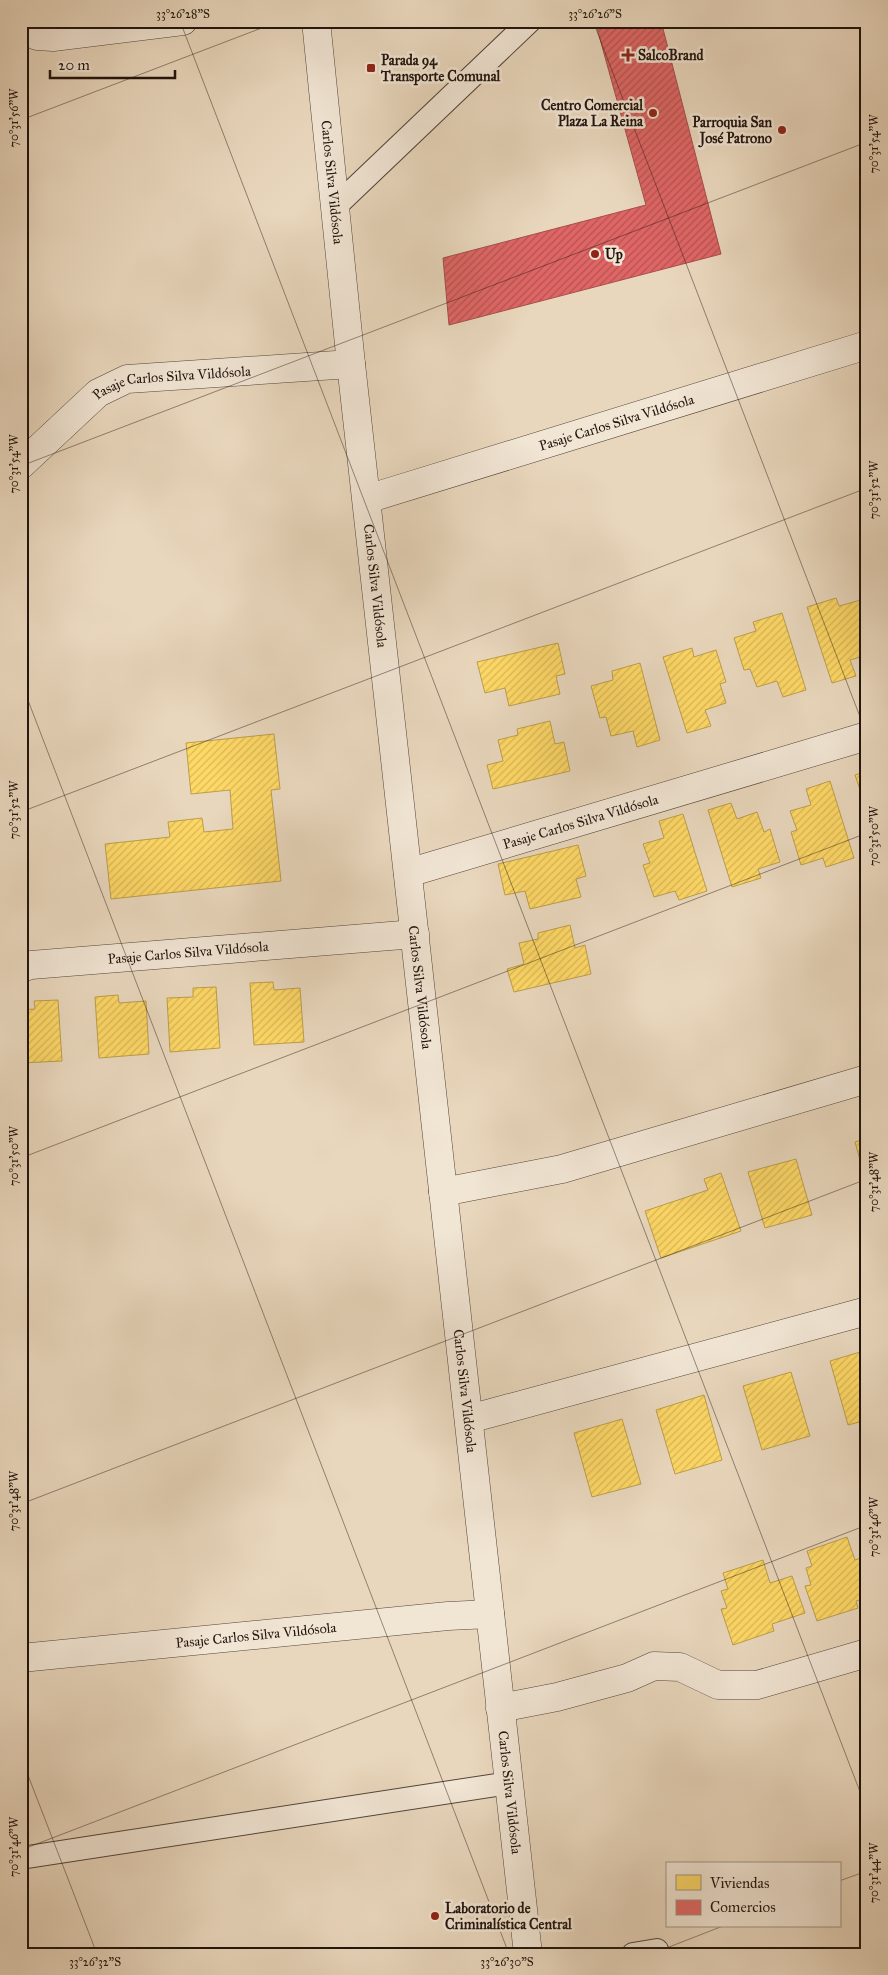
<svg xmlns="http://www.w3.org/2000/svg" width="888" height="1975" viewBox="0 0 888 1975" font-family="'IM FELL Great Primer',serif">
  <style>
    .homes { fill: url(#homes-hatch); stroke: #bc9e4b }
    .shops { fill: url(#shops-hatch); stroke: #a64d4b }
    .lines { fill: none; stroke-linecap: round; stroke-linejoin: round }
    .service-casing { stroke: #524439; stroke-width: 24 }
    .minor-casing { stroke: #524439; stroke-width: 29 }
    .tertiary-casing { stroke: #524439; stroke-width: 29 }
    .service { stroke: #f1e5d4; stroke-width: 22 }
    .minor { stroke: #f1e5d4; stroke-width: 28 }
    .tertiary { stroke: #f1e5d4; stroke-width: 28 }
    .ticks { fill: none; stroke: #20130d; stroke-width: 1; stroke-opacity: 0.45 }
    .poi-dot { fill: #8f2418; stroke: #f1e5d4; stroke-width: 2 }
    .labels { text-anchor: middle; stroke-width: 5; stroke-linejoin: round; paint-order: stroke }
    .poi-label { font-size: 14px; font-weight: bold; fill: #20130d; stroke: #f1e5d4; text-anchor: start }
    .street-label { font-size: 14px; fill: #20130d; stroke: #f1e5d4 }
    .neatline { fill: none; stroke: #20130d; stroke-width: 2 }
    .ticks-label { font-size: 12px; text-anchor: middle; fill: #20130d }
  </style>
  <defs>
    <pattern id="homes-hatch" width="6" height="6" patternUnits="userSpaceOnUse" patternTransform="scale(1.25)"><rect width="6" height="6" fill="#ffd966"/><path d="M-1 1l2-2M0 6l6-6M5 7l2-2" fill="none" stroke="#dab957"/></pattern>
    <pattern id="shops-hatch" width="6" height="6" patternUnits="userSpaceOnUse" patternTransform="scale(1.25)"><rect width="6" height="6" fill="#e06666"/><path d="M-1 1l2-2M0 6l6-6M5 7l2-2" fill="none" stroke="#b55352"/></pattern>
  </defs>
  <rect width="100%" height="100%" fill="#e9d7bd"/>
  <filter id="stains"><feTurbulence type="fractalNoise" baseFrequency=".004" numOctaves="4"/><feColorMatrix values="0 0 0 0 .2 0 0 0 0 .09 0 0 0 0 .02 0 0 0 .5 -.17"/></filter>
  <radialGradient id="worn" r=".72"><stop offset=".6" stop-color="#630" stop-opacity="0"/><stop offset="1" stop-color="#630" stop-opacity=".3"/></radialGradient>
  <!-- homes -->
  <g class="homes">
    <polygon points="836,598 839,606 861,600 867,620 867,634 865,634 867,640 867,655 850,660 856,676 832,683 807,607"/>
    <polygon points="782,613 806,690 783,697 777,681 757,687 750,669 744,670 734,638 756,631 753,622"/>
    <polygon points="558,643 565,674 556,676 560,694 509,706 505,688 485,693 477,662"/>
    <polygon points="692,648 694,657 716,650 726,682 720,684 726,703 705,710 711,726 687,733 663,657"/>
    <polygon points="640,663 660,740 637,747 633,731 611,736 606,717 600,718 591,686 613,680 612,671"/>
    <polygon points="550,721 555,744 564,742 570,771 493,789 487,765 503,761 498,740 518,735 517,729"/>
    <polygon points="274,734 280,789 271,790 281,881 111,899 105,844 170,837 168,822 202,818 204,832 233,829 230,790 191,794 186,743"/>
    <polygon points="867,771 867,810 855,775"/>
    <polygon points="830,781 854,858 826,867 823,858 801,865 791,832 797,830 790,811 811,805 806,789"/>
    <polygon points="731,803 737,819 757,812 764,832 770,829 780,862 758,869 761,878 732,887 708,810"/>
    <polygon points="683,814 707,891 679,900 675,891 654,897 643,865 650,863 643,844 664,838 659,821"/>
    <polygon points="578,845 586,876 576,879 581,897 530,909 525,891 505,895 498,864"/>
    <polygon points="570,925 575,948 585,945 591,974 514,992 507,969 524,964 519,943 538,939 538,933"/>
    <polygon points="273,982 274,990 300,988 304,1042 254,1045 250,983"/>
    <polygon points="216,987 220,1048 170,1052 167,998 193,997 193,988"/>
    <polygon points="118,995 119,1003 146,1001 149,1054 99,1058 95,997"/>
    <polygon points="58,1000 62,1061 21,1063 21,1010 35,1009 34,1001"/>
    <polygon points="867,1138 867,1185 855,1142"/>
    <polygon points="796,1159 812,1215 765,1228 748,1172"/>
    <polygon points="721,1173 741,1231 661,1258 645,1211 708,1190 704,1179"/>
    <polygon points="867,1350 867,1420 848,1425 830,1361"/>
    <polygon points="791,1372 810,1436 762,1450 743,1386"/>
    <polygon points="704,1395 722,1460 675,1474 656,1410"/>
    <polygon points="622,1419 641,1484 592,1497 574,1433"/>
    <polygon points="847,1537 855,1560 867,1556 867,1598 856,1601 858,1608 817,1621 805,1586 811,1585 806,1568 812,1566 807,1551"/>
    <polygon points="763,1560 770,1583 792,1576 805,1613 772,1624 774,1631 733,1645 721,1609 727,1608 721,1591 728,1589 723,1573"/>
  </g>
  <!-- shops -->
  <polygon class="shops" points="595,21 661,21 721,254 449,325 443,258 646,205"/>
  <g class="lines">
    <defs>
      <g id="service">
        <polyline points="335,207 530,21"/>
        <polyline points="21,1858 509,1783"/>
        <polyline points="633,1954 657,1950 658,1954"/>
      </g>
      <g id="minor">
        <polyline points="21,28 37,36 53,37 183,21"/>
        <path id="s1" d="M21,465L98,393L127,379L351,364"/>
        <path id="s2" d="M367,499L867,345"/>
        <path id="s3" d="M408,873L867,736"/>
        <path id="s4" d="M21,968L31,965L415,934"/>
        <polyline points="443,1192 562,1169 867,1079"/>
        <polyline points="469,1419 867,1311"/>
        <path id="s5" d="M21,1658L448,1616L490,1614"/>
        <polyline points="500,1708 557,1697 627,1678 654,1666 680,1667 718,1685 757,1685 867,1653"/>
      </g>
      <g id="tertiary">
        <path id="s6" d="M316,21L351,364L528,1954"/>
      </g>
    </defs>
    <!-- service casing -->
    <use href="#service" class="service-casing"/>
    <!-- minor casing -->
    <use href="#minor" class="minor-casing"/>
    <!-- tertiary casing -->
    <use href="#tertiary" class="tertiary-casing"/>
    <!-- service -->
    <use href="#service" class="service"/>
    <!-- minor -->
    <use href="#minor" class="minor"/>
    <!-- tertiary -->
    <use href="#tertiary" class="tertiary"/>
  </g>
  <!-- ticks -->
  <path class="ticks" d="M180,21L867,1810M593,21L867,735M21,120L280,21M21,466L867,142M21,682L509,1954M21,812L867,488M21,1158L867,833M21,1504L867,1179M21,1757L97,1954M21,1850L867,1525M839,1881L867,1871M651,1954L723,1926"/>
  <!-- markers -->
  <g class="poi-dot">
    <path d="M625.5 47.5h5v5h5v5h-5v5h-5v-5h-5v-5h5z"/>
    <rect x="366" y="63" width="10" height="10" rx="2.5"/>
    <circle cx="653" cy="113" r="5"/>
    <circle cx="782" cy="130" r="5"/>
    <circle cx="595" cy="254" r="5"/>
    <circle cx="435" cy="1916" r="5"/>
  </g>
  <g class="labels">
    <!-- poi labels -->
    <g class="poi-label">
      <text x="638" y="60">SalcoBrand</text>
      <text x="381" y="65">Parada 94<tspan x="381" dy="16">Transporte Comunal</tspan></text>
      <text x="643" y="110" text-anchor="end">Centro Comercial<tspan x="643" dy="16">Plaza La Reina</tspan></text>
      <text x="772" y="127" text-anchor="end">Parroquia San<tspan x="772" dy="16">José Patrono</tspan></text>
      <text x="605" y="259">Up</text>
      <text x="445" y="1913">Laboratorio de<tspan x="445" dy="16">Criminalística Central</tspan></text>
    </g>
    <!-- street labels -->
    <g class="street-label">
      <text dy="5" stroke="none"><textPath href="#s6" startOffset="162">Carlos Silva Vildósola</textPath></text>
      <text dy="5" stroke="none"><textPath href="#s1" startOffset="181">Pasaje Carlos Silva Vildósola</textPath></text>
      <text dy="5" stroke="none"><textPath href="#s2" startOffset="261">Pasaje Carlos Silva Vildósola</textPath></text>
      <text dy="5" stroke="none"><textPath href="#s6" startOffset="568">Carlos Silva Vildósola</textPath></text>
      <text dy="5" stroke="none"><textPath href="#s3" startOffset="180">Pasaje Carlos Silva Vildósola</textPath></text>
      <text dy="5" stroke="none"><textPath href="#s4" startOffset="168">Pasaje Carlos Silva Vildósola</textPath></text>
      <text dy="5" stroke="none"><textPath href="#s6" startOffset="972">Carlos Silva Vildósola</textPath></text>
      <text dy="5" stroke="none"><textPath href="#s6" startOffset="1378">Carlos Silva Vildósola</textPath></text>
      <text dy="5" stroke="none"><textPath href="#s5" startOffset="236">Pasaje Carlos Silva Vildósola</textPath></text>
      <text dy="5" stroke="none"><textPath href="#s6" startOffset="1782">Carlos Silva Vildósola</textPath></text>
    </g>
  </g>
  <!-- margin -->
  <rect width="888" height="1975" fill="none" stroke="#e9d7bd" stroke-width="55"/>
  <!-- legend -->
  <rect x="666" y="1862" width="175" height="65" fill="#f1e5d4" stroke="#9d9184"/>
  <rect x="676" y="1875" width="25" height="15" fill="#ffd966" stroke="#9d9184"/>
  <text x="710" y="1888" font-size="15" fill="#20130d">Viviendas</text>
  <rect x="676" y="1900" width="25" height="15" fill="#e06666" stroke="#9d9184"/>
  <text x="710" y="1912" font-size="15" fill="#20130d">Comercios</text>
  <!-- scale -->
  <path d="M50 70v8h125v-8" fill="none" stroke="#20130d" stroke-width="2.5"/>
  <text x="58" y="70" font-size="15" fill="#20130d" stroke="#f1e5d4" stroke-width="4" paint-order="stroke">20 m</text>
  <rect x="28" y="28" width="832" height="1920" class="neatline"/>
  <g class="ticks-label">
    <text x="183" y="18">33°26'28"S</text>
    <text x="595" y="18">33°26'26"S</text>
    <text transform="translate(14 118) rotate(-90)" y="4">70°31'56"W</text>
    <text transform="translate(874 144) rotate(-90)" y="4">70°31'54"W</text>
    <text transform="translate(14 464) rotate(-90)" y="4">70°31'54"W</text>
    <text transform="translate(874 490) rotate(-90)" y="4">70°31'52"W</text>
    <text transform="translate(14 810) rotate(-90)" y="4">70°31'52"W</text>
    <text transform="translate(874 836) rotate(-90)" y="4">70°31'50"W</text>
    <text transform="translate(14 1156) rotate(-90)" y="4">70°31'50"W</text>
    <text transform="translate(874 1182) rotate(-90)" y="4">70°31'48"W</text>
    <text transform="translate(14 1501) rotate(-90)" y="4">70°31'48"W</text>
    <text transform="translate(874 1527) rotate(-90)" y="4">70°31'46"W</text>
    <text transform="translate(14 1847) rotate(-90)" y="4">70°31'46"W</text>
    <text transform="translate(874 1873) rotate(-90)" y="4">70°31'44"W</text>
    <text x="95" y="1966">33°26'32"S</text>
    <text x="507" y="1966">33°26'30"S</text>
  </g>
  <rect width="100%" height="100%" filter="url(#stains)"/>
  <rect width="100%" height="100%" fill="url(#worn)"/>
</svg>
